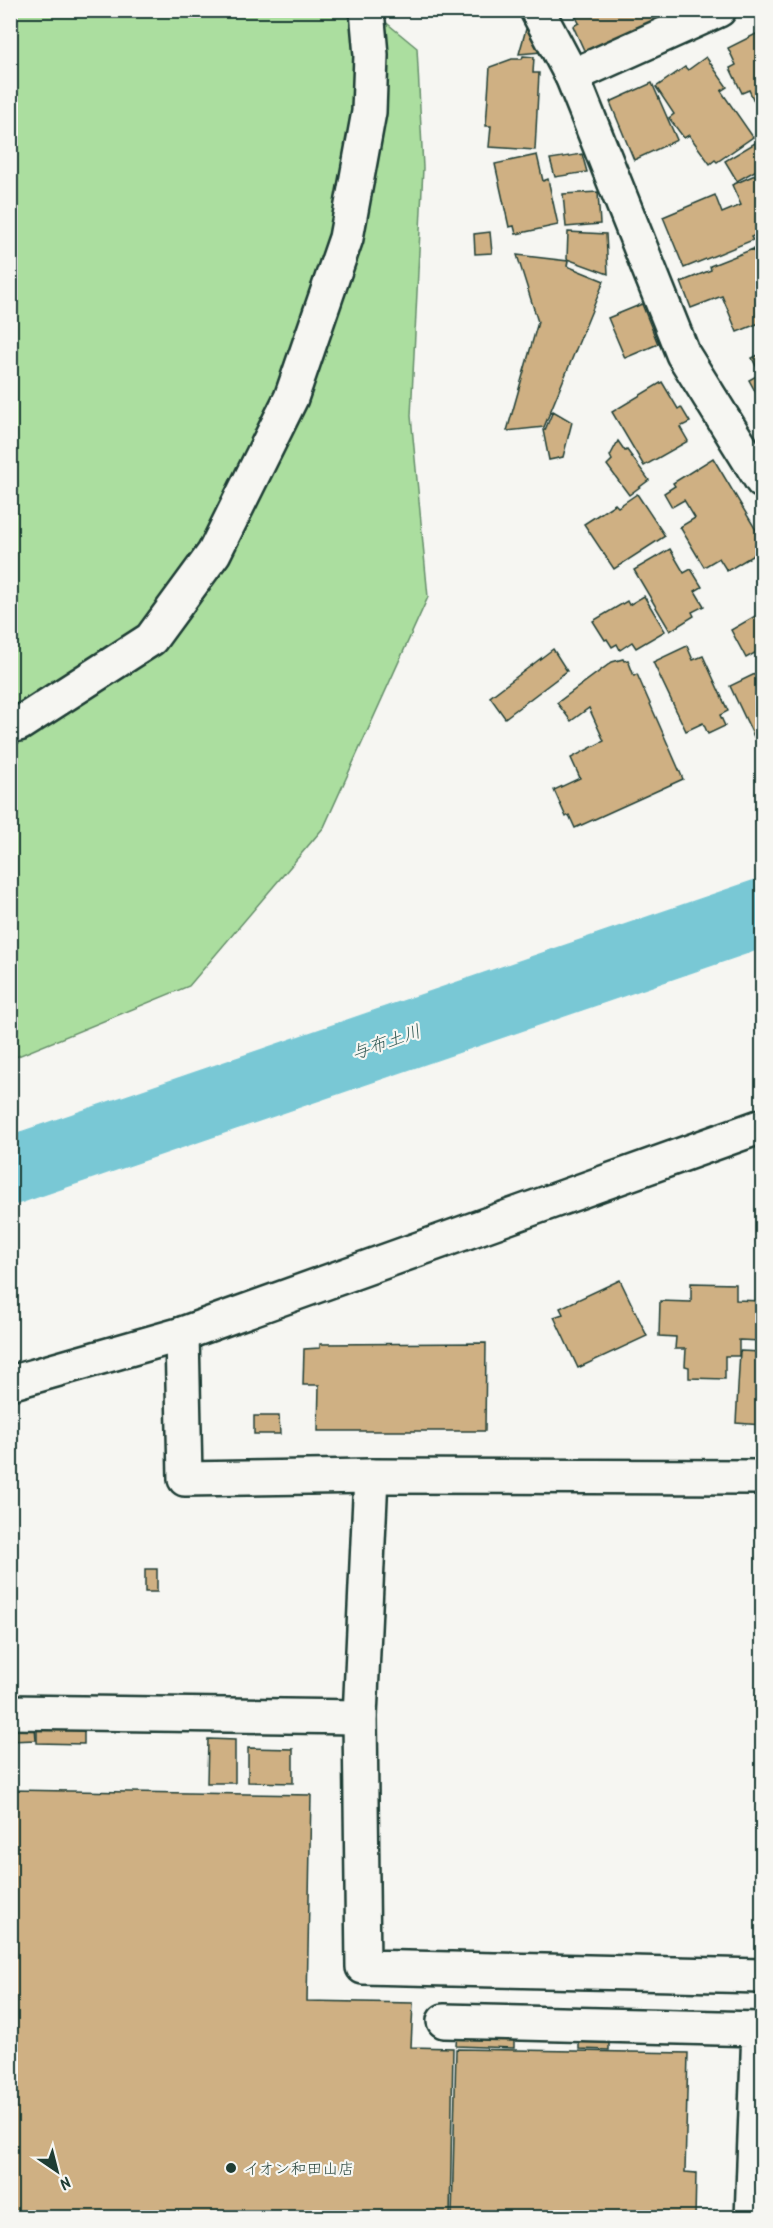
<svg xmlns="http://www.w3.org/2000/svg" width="773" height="2228" viewBox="0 0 773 2228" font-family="Kalam,'Klee One',sans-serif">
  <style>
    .green { fill: #abde9f; stroke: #658e6a; stroke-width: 1.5 }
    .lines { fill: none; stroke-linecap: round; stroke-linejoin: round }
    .river { stroke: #79c8d5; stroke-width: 68 }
    .building { fill: #cfb083; stroke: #1f3d34; stroke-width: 1.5 }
    .minor-casing { stroke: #1f3d34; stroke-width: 38 }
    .minor { stroke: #f6f6f2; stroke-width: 33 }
    .poi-dot { fill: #1f3d34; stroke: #f6f6f2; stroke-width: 2 }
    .labels { text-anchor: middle; stroke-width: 4.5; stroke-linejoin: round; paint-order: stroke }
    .poi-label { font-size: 16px; fill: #1f3d34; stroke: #f6f6f2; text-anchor: start }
    .water-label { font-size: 18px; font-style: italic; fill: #315954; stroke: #f6f6f2 }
  </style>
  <rect width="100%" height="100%" fill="#f6f6f2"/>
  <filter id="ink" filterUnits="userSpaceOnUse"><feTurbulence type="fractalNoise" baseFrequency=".0167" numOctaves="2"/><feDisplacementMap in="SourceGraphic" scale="12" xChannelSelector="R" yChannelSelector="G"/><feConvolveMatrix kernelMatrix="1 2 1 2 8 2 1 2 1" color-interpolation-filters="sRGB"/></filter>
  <g filter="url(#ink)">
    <!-- green -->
    <polygon class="green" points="11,11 372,11 417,48 423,168 411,416 428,597 324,827 189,986 11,1059"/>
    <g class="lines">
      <!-- river -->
      <polyline class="river" points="10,1171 762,913"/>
    </g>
    <!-- building -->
    <g class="building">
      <polygon points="584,10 694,10 588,59 573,26 579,23 575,15"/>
      <polygon points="531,28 541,52 519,54 526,29"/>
      <polygon points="762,31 762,119 749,90 742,93 730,68 736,65 728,48"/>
      <polygon points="523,56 534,57 533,73 539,73 535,150 489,147 491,126 486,126 490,67 512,59 522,59"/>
      <polygon points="706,57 727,87 721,91 753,137 717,162 715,160 710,164 689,135 684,138 669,118 674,114 656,87 685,67 688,70"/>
      <polygon points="652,83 677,140 634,160 610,102"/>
      <polygon points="755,143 762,155 762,167 737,181 725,161"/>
      <polygon points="582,154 587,172 555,177 550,159"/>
      <polygon points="537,155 543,181 548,179 558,225 516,234 514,226 509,227 495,164"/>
      <polygon points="762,172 762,232 751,237 753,240 684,268 663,217 715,195 722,213 741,205 732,185"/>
      <polygon points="598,192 600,224 566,227 563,194"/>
      <polygon points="490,232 492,253 475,254 474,234"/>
      <polygon points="568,232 606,234 608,274 567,259"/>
      <polygon points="753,249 758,262 762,260 762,322 737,332 722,296 691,308 681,282 711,270 710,266"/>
      <polygon points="517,255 568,261 567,266 604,281 544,427 507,431 538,322"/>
      <polygon points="642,304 658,344 625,358 608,318"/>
      <polygon points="762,353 762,404 749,380 760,374 752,358"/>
      <polygon points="662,382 678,409 681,407 690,422 680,427 688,441 644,466 612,412"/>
      <polygon points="553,411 572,422 563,457 549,460 543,430 545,430"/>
      <polygon points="618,441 625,451 627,450 649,480 629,495 607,465 612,460 610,456"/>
      <polygon points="713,458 762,540 762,550 727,571 719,558 704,567 680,527 695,518 684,500 672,507 664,493 675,486 673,483"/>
      <polygon points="637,494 665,536 614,569 584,524 615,504 618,507"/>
      <polygon points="670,549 684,573 691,569 702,587 695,591 704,606 692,612 694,616 670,631 634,570"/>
      <polygon points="644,596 665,631 636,648 632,642 620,650 617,644 612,647 607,639 605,640 593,621 627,601 629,605"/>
      <polygon points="762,612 762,649 746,658 731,630"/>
      <polygon points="687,646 693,660 703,656 728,711 720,715 725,726 708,734 703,723 686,731 653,662"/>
      <polygon points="553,649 567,671 505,718 490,697"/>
      <polygon points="623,659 624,661 628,660 634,676 637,674 683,779 575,828 569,815 566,817 554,790 580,778 571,758 604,741 589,708 571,721 557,703 612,662"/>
      <polygon points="757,673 760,677 762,675 762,741 757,743 730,686"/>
      <polygon points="620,1280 647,1336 578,1368 554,1317 563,1314 560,1308"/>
      <polygon points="691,1283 736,1284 736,1300 762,1301 762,1341 739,1340 739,1356 725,1356 725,1379 689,1378 689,1367 685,1366 686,1349 675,1349 676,1337 659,1336 660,1301 691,1302"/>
      <polygon points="486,1343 485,1431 318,1431 319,1385 303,1385 304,1349 320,1348 320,1344"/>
      <polygon points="740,1351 762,1352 762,1425 736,1423"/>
      <polygon points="254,1416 279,1416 280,1434 254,1434"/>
      <rect x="145" y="1569" width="12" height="23"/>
      <polygon points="35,1727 36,1740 10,1741 10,1728"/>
      <polygon points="37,1727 84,1728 84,1744 37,1743"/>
      <polygon points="208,1739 235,1740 235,1783 207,1783"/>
      <polygon points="248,1748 293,1749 293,1783 248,1782"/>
      <polygon points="10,1790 311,1795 307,2001 413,2003 411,2047 453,2048 450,2218 10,2218"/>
      <polygon points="457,2032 514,2034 514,2048 456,2046"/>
      <polygon points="579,2033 609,2034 609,2050 579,2049"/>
      <polygon points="456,2049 688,2053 685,2172 696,2173 695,2218 452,2218"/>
    </g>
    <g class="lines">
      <defs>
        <g id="minor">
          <polyline points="537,10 572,76 683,354 762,481"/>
          <polyline points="572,76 719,10"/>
          <polyline points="10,726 19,724 151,639 214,553 291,398 346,238 369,112 371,55 367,10"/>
          <polyline points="182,1334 185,1479 371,1476 762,1477"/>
          <polyline points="10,1383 182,1334 762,1126"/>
          <polyline points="371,1476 360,1717 363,1967 762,1976"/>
          <polyline points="10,1712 360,1717"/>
          <polyline points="444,2021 759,2029 752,2218"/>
        </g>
      </defs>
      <!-- minor casing -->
      <use href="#minor" class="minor-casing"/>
      <!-- minor -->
      <use href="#minor" class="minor"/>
    </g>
  </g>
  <!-- markers -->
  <circle class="poi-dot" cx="231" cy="2168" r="6"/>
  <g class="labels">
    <!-- poi labels -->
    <g class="poi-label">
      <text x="243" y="2174">イオン和田山店</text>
    </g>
    <!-- water labels -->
    <g class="water-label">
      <text transform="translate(386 1042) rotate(-19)" y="6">与布土川</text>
    </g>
  </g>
  <!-- margin -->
  <rect width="773" height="2228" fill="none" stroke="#f6f6f2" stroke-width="36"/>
  <rect x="18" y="18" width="737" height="2192" fill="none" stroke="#1f3d34" stroke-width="2" filter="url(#ink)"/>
  <!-- north arrow -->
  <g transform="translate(57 2171) rotate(145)" stroke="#f6f6f2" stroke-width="4.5" paint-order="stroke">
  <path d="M0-4.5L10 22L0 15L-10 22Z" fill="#1f3d34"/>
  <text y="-9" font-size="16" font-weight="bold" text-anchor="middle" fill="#1f3d34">N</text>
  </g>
</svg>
